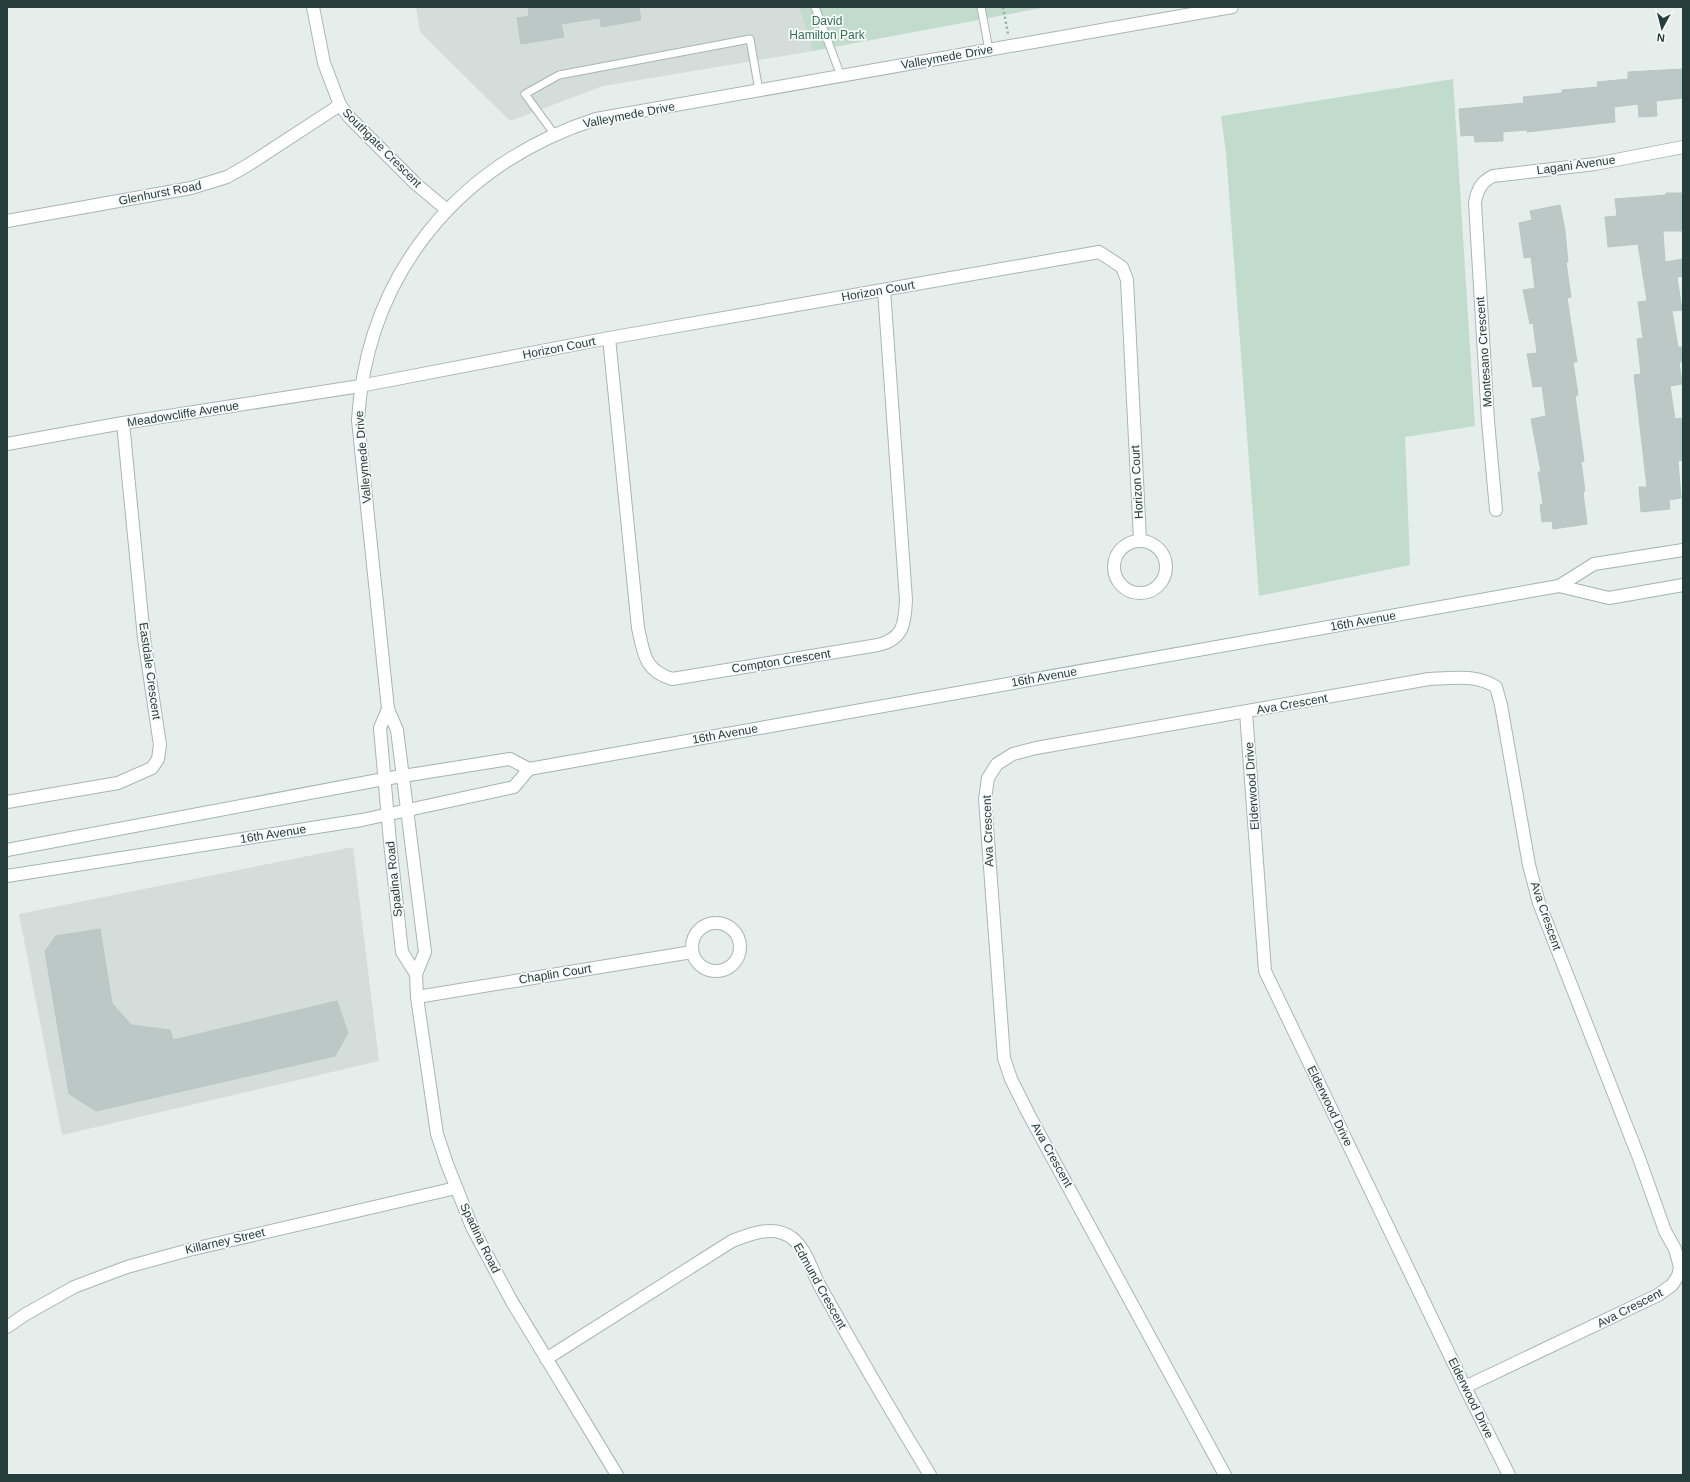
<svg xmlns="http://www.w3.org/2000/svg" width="1690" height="1482" viewBox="0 0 1690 1482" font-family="Arial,sans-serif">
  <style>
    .built { fill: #d4ddda }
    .green { fill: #c1dccc }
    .building { fill: #bcc8c5; stroke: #b9c7c3 }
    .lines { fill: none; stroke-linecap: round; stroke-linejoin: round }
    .service-casing { stroke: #a9b6b3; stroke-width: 9 }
    .minor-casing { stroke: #a9b6b3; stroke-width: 14 }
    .tertiary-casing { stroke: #a9b6b3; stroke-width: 14 }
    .secondary-casing { stroke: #a2b5b1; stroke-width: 14 }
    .path { stroke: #8aaea8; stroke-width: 2.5; stroke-dasharray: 2 3; stroke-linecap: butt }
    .service { stroke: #fff; stroke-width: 7 }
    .minor { stroke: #fff; stroke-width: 12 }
    .tertiary { stroke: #fff; stroke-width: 12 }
    .secondary { stroke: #fff; stroke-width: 12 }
    .labels { text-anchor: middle; stroke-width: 3.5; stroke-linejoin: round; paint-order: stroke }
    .park-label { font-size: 12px; fill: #347154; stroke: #f7faf9 }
    .street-label { font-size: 12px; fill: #263e3b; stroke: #f7faf9 }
  </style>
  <rect width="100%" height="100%" fill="#e6eeeb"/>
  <!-- built -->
  <g class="built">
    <polygon points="416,7 799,7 813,51 603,86 510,121 420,32"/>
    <polygon points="353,847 379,1061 62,1135 19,914"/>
  </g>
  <!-- green -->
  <g class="green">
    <polygon points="799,7 1047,7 813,51"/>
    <polygon points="1453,79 1475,426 1405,437 1410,565 1259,596 1226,153 1221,116"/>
  </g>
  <!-- building -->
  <g class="building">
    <polygon points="528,7 639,7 641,20 601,27 600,18 561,24 564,37 521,44 517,18 529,16"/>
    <polygon points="1683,69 1683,98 1656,101 1657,116 1639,117 1638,104 1614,107 1615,122 1527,132 1527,130 1503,132 1503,141 1475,142 1474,135 1461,136 1459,109 1524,103 1523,97 1562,93 1562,90 1598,87 1597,82 1628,79 1628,72"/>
    <polygon points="1666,193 1682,193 1683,203 1683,231 1663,231 1665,262 1683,259 1683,276 1677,277 1682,310 1672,311 1678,347 1681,347 1683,362 1679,362 1682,384 1670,386 1675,419 1681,418 1683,432 1683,460 1678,461 1681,498 1669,500 1670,509 1641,512 1639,487 1647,487 1634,375 1641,374 1637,339 1643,338 1638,302 1647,301 1638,244 1608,247 1605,217 1617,216 1615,199 1666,195"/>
    <polygon points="1560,205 1565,230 1568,262 1566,262 1571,297 1567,298 1577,362 1573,362 1578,395 1575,396 1584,461 1581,462 1585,491 1583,492 1587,524 1553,529 1552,521 1542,522 1540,505 1543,504 1538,472 1541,472 1531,419 1546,416 1542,386 1533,387 1527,354 1537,353 1533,323 1530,324 1523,290 1535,288 1531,257 1524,258 1519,223 1532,220 1530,211"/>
    <polygon points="100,929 112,1003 131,1025 170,1030 173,1040 337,1001 348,1033 335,1056 96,1111 69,1094 45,951 56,936"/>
  </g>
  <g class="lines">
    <defs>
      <g id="service">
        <polyline points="815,7 841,76"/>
        <polyline points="981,7 989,50"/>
        <polyline points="555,135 525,94 559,75 750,39 759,91"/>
      </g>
      <g id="minor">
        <polyline points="313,7 324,63 340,105 350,118 416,184 447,210"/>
        <polyline points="7,221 191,188 227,177 248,165 340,105"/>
        <path d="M609,338L638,628C644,654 644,670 672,679L878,645C903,639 905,624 906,600L884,290"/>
        <polyline points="7,444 123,423 360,386 609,338 1099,252 1122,267 1127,280 1140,540"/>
        <path d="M1496,510L1488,421L1475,203C1477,190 1481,182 1493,176L1595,164L1683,147"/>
        <circle cx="1140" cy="567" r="26"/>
        <polyline points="1246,712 1265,971 1465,1387 1509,1475"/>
        <polyline points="7,802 118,783 152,768 158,759 160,745 144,638 123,423"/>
        <circle cx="716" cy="947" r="24"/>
        <polyline points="417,997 692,952"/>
        <polyline points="7,1327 26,1314 74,1287 127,1267 189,1250 456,1188"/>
        <path d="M546,1359L732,1241C750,1234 774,1224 792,1238C807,1249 812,1273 821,1288C856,1351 892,1413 930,1475"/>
        <path d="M1225,1475L1028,1113L1011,1079L1004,1058L985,799L988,778L997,764L1013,754L1036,748L1429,679C1451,678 1477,674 1496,687L1501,705L1529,865L1539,903L1639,1158L1665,1231L1675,1249L1680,1267L1678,1276L1672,1285L1658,1295L1465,1387"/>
      </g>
      <g id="tertiary">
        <polyline points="388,709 380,728 390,842 402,952 416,974"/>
        <path d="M617,1475L511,1300L472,1227L447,1164L437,1134L417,997L416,974L425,952L397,730L388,709L358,420C367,274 458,164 596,119L1232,7"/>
      </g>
      <g id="secondary">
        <polyline points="1559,586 1609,598 1683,585"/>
        <polyline points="7,850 384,779 510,759 529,769 1559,586 1594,564 1683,550"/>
        <polyline points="7,876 362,820 514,787 529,769"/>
      </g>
    </defs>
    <!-- service casing -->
    <use href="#service" class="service-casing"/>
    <!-- minor casing -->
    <use href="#minor" class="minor-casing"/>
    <!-- tertiary casing -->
    <use href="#tertiary" class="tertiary-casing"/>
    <!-- secondary casing -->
    <use href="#secondary" class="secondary-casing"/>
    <!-- path -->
    <polyline class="path" points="1003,7 1008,34"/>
    <!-- service -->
    <use href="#service" class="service"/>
    <!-- minor -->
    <use href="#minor" class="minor"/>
    <!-- tertiary -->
    <use href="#tertiary" class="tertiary"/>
    <!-- secondary -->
    <use href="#secondary" class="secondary"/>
  </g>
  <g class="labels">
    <!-- park labels -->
    <g class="park-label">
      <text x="827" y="25">David<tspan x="827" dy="14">Hamilton Park</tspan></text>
    </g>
    <!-- street labels -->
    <g class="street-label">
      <text transform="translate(947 57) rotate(-10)" y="4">Valleymede Drive</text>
      <text transform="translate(629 115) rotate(-11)" y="4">Valleymede Drive</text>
      <text transform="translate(382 148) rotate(45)" y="4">Southgate Crescent</text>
      <text transform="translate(1576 165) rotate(-8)" y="4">Lagani Avenue</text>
      <text transform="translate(160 193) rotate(-11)" y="4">Glenhurst Road</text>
      <text transform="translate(878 291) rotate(-10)" y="4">Horizon Court</text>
      <text transform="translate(559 348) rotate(-11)" y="4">Horizon Court</text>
      <text transform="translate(1484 352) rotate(-94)" y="4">Montesano Crescent</text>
      <text transform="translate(183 414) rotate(-9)" y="4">Meadowcliffe Avenue</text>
      <text transform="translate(363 457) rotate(-95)" y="4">Valleymede Drive</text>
      <text transform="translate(1137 482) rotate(-93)" y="4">Horizon Court</text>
      <text transform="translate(1363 621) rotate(-10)" y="4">16th Avenue</text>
      <text transform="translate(781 661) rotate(-9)" y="4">Compton Crescent</text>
      <text transform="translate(150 671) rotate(82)" y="4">Eastdale Crescent</text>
      <text transform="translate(1044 677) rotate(-10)" y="4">16th Avenue</text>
      <text transform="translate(1292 704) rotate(-10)" y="4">Ava Crescent</text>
      <text transform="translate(725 734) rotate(-10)" y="4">16th Avenue</text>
      <text transform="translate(1252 786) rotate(-94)" y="4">Elderwood Drive</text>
      <text transform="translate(988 831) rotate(-92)" y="4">Ava Crescent</text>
      <text transform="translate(273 834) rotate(-9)" y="4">16th Avenue</text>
      <text transform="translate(394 879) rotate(-96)" y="4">Spadina Road</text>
      <text transform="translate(1546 916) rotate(71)" y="4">Ava Crescent</text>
      <text transform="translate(555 974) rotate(-9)" y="4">Chaplin Court</text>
      <text transform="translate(1330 1106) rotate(64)" y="4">Elderwood Drive</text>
      <text transform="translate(1052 1155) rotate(61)" y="4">Ava Crescent</text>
      <text transform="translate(480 1238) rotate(64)" y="4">Spadina Road</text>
      <text transform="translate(225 1241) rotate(-13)" y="4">Killarney Street</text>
      <text transform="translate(820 1286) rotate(61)" y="4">Edmund Crescent</text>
      <text transform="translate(1630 1308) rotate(-27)" y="4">Ava Crescent</text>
      <text transform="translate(1471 1398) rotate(64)" y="4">Elderwood Drive</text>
    </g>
  </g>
  <!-- border -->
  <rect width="1690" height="1482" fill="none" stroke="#263e3b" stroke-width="16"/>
  <!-- north arrow -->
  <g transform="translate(1662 28) rotate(187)" stroke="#f7faf9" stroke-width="3" paint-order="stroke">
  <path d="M0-3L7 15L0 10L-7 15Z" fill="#263e3b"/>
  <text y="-6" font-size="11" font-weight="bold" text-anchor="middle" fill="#263e3b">N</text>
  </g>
</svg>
